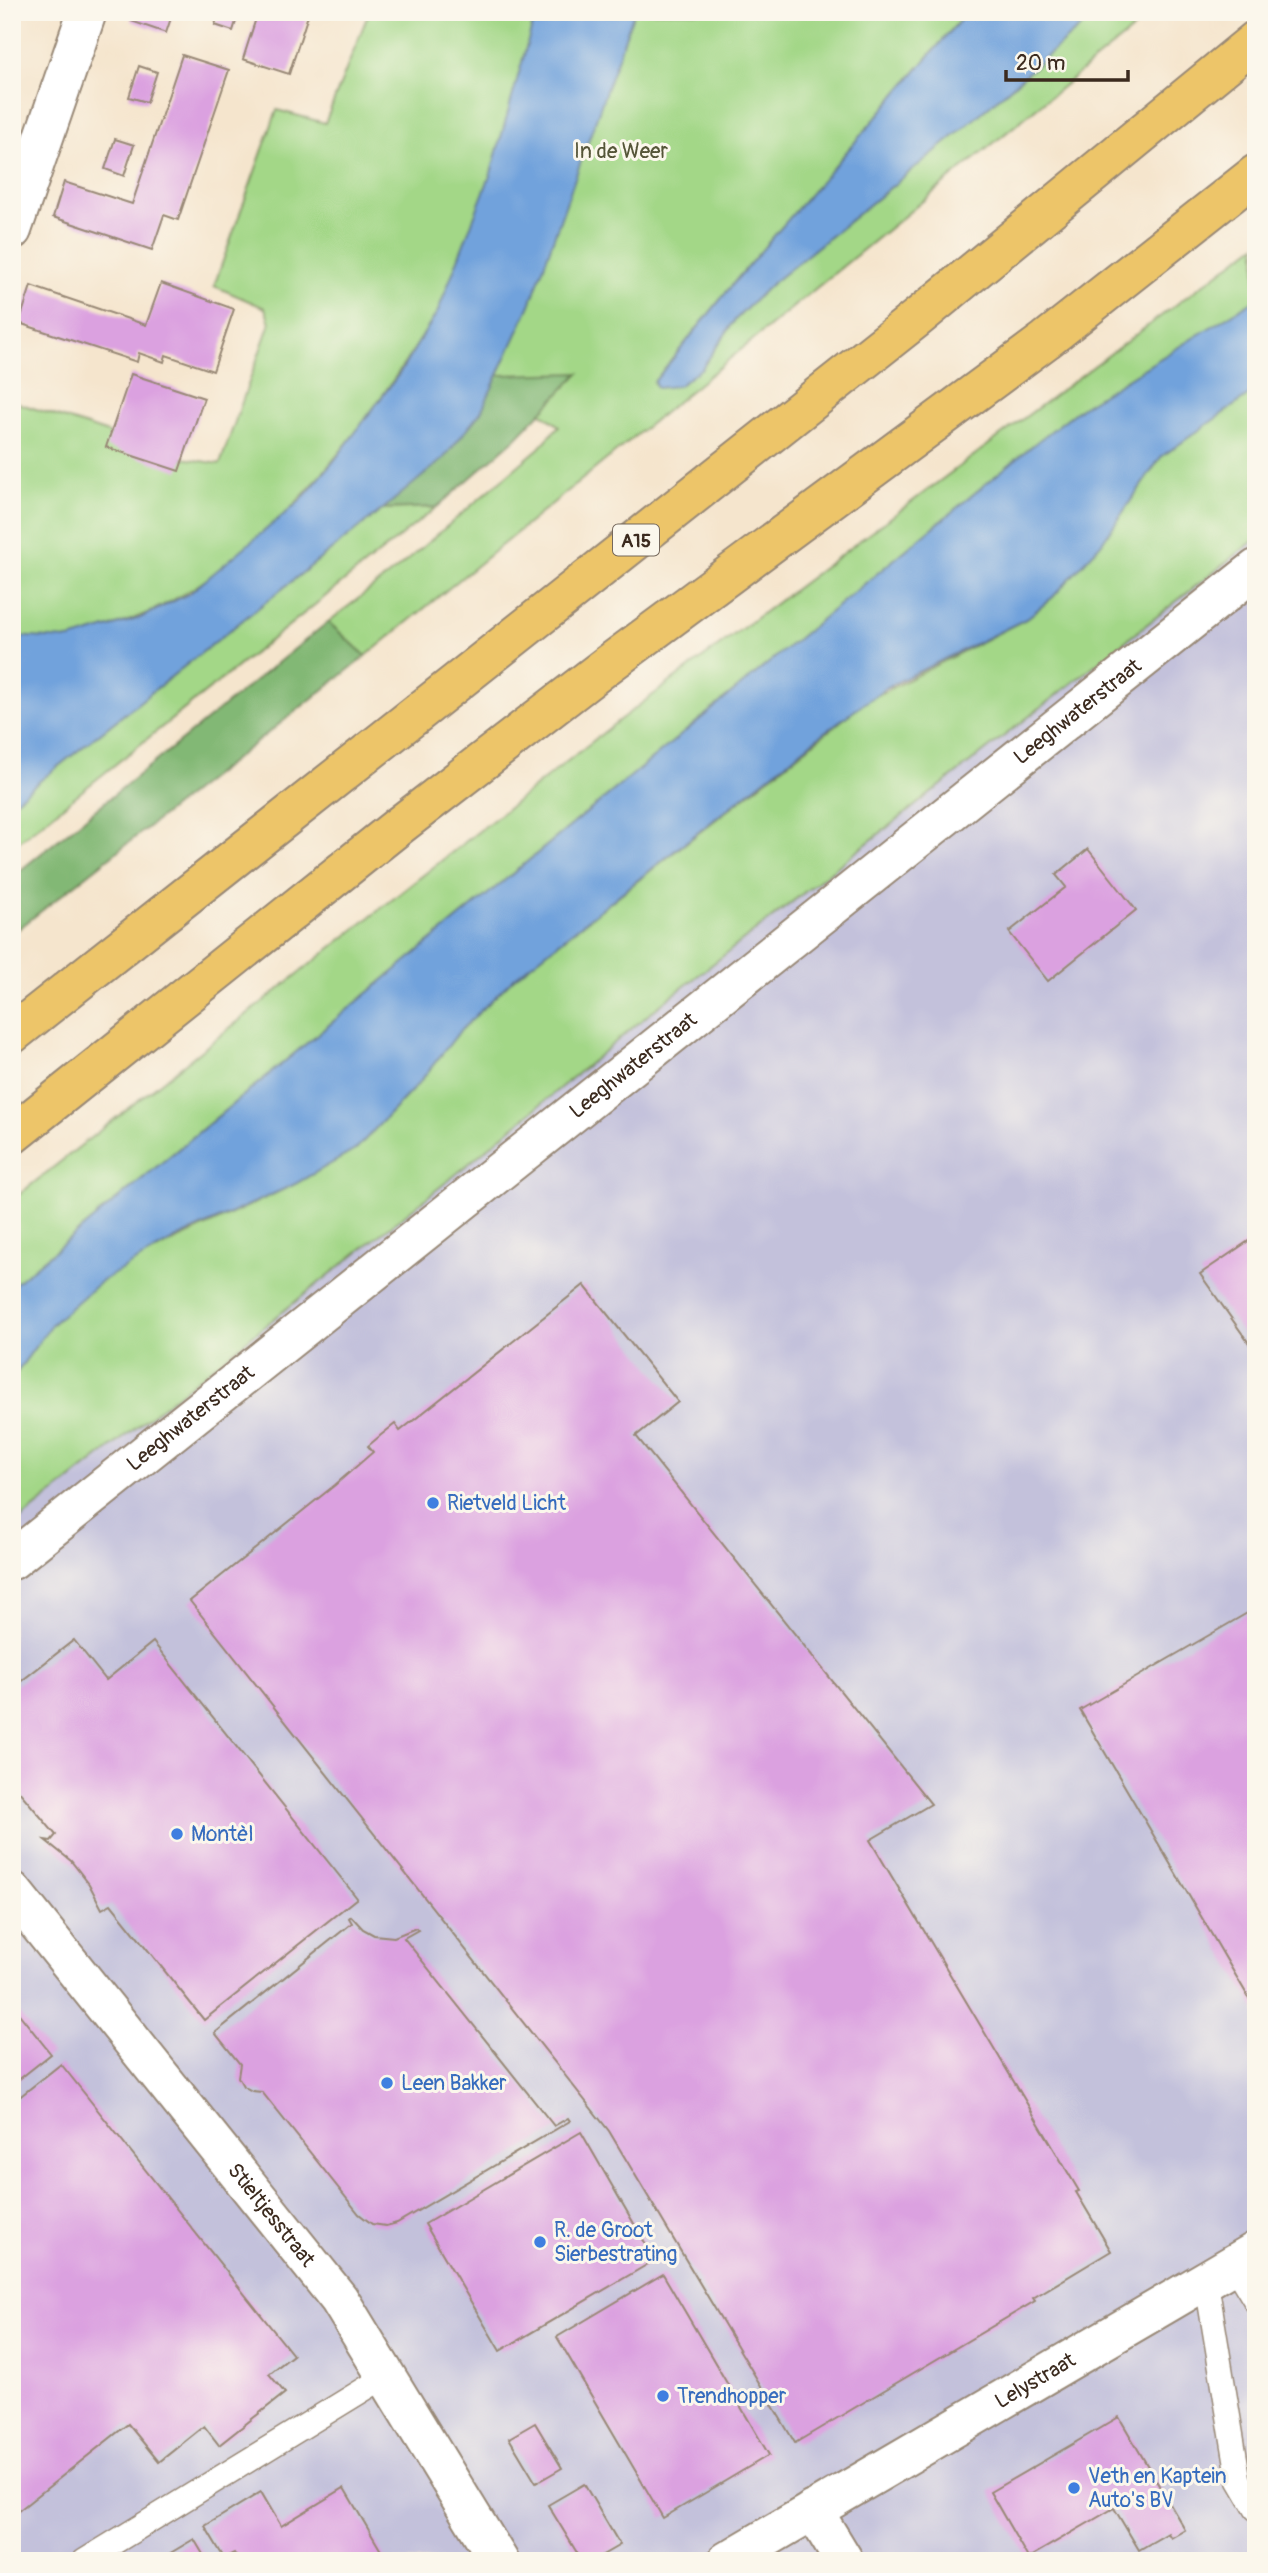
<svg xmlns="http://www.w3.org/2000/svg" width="1268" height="2573" viewBox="0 0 1268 2573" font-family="Pangolin,sans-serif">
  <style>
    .industrial { fill: #c3c1db }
    .green { fill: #a3d787; stroke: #6f8052; stroke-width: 2 }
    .forest { fill: #82b874; stroke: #5e7149; stroke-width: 2 }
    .water { fill: #71a2dc; stroke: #56667d; stroke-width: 2 }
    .building { fill: #dba1e0 }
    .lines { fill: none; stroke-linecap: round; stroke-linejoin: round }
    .service-casing { stroke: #988876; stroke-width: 26 }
    .minor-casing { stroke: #988876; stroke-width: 42 }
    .motorway-casing { stroke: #988876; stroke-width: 42 }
    .service { stroke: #fff; stroke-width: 23 }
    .minor { stroke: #fff; stroke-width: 38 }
    .motorway { stroke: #edc569; stroke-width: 38 }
    .shop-dot { fill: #3f7fe0; stroke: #fbf7ec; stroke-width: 2.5 }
    .labels { text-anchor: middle; stroke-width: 6; stroke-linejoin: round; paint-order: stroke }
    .shield { fill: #fbf7ec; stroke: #75685c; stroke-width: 2 }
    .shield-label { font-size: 19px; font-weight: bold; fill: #3b2a1e }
    .park-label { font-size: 21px; fill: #555538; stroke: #fbf7ec }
    .street-label { font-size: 21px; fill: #3b2a1e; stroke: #fbf7ec }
    .shop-label { font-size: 21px; fill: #366cbe; stroke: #fbf7ec; text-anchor: start }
  </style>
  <rect width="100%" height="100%" fill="#fbf7ec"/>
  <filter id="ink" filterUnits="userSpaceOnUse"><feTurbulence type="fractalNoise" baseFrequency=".0143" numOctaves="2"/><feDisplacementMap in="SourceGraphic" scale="14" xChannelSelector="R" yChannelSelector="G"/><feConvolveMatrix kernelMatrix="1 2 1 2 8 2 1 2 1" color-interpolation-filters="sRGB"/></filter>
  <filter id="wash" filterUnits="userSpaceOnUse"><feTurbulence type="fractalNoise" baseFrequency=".00686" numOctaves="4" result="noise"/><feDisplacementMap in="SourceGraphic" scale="28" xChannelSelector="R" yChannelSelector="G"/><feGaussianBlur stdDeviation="1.57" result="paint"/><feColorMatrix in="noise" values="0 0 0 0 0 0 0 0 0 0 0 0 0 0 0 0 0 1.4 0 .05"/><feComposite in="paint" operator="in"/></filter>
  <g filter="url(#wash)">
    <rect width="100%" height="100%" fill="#f5e5cd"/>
    <!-- industrial -->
    <polygon class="industrial" points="1256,485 1256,2561 12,2561 12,1462"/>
    <!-- green -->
    <g class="green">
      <path d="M369,12H967L737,279L654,382L702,368L735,320L769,286L959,132L1098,12H1138L1143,21L366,656L328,622L398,568L539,448L559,426L427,329C351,448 248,586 107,628C95,631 83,637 71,639C53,641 31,637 12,636V401L183,458L220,464L270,323L265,308L214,286L277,110L325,123Z"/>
      <polygon points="1256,245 1256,299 1082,407 1038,441 12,1286 12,1200 622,718"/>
      <polygon points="1256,390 1256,539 654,1010 454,1176 12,1526 12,1379 51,1325 74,1303 100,1282 133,1261 295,1184 355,1150 418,1084 460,1031 514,978 868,700 1026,619 1053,597 1101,544 1161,457"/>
      <polygon points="437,507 12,847 12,803 383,509"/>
    </g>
    <!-- forest -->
    <g class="forest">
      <path d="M579,373L515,439L437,507L383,509C434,466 469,437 498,375Z"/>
      <polygon points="328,622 366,656 12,934 12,877"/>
    </g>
    <!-- water -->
    <g class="water">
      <polygon points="536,12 634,12 530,305 481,412 443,459 383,509 12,803 12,636 70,639 140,618 190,593 301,500 334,461 399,374 438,311 491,173"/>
      <polygon points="967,12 1098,12 959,132 769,286 735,320 702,368 678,386 657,388 654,382 737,279"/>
      <polygon points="1256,299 1256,390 1161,457 1101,544 1053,597 1026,619 887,687 826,731 514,978 460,1031 418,1084 355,1150 295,1184 175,1239 100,1282 51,1325 12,1379 12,1286 1038,441 1082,407"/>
    </g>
    <g id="blocks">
      <!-- building -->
      <g class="building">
        <polygon points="134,12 173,12 166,33 131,21"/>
        <polygon points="219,12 239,12 233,31 215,25"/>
        <polygon points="258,12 309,12 289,74 243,59"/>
        <polygon points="182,55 229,70 178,220 164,215 152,250 53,217 64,182 132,204"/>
        <polygon points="139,66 157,72 147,102 129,97"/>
        <polygon points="115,139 134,145 124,176 105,169"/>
        <polygon points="161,283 234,309 213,371 166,355 164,362 139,353 137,362 19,323 31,286 146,325"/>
        <polygon points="131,374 204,398 179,471 106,447"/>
        <polygon points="1088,849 1136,910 1048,981 1009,932 1066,887 1056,875"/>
        <polygon points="1256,1236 1256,1353 1200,1274"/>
        <polygon points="584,1285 678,1402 636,1436 931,1804 870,1840 1079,2191 1076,2192 1111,2251 1033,2298 1035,2301 795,2443 609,2131 190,1601 335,1485 373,1452 368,1446 381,1435 395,1424 400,1431"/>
        <polygon points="1249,1612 1256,1624 1256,2010 1080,1710"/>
        <polygon points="74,1640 106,1680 153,1642 357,1898 204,2020 111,1904 102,1909 89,1884 71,1861 45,1840 51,1841 56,1835 12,1783 12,1682 15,1686"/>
        <polygon points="351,1916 363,1929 374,1935 394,1937 416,1928 418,1930 404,1938 554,2126 568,2118 570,2121 397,2223 386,2226 372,2224 359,2214 262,2092 252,2091 243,2086 238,2077 240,2064 215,2033 352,1923 349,1918"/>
        <polygon points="12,2005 51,2054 12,2085"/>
        <polygon points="61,2064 293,2355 269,2374 285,2393 219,2445 204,2426 159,2462 128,2424 12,2516 12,2103"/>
        <polygon points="581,2132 655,2260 500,2351 425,2224"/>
        <polygon points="663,2274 769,2455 663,2518 557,2337"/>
        <polygon points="1119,2417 1185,2530 1171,2538 1168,2533 1139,2550 1114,2508 1028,2558 990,2492"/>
        <polygon points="535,2423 562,2468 536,2483 509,2438"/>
        <polygon points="584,2484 620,2545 592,2561 582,2561 548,2505"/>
        <polygon points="344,2488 387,2561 239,2561 234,2553 224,2558 205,2526 261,2492 281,2526"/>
        <polygon points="194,2539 207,2561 157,2561"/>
      </g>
    </g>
  </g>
  <g filter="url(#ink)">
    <use href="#blocks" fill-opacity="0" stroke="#988876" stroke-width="2"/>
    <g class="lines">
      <defs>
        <g id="service">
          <polyline points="1233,2264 1256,2302"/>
          <polyline points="1206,2280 1239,2480 1256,2509"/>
          <polyline points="84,2561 386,2376"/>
        </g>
        <g id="minor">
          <polyline points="12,230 87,12"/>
          <path id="s1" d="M12,1560L1256,569"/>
          <path id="s2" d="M12,1891L339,2299L499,2561"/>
          <polyline points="813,2510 844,2561"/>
          <path id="s3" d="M727,2561L1256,2251"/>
        </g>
        <g id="motorway">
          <polyline points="12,1034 917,318 1256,40"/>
          <polyline points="12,1135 400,825 606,666 1046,340 1256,174"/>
        </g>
      </defs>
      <!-- service casing -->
      <use href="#service" class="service-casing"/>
      <!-- minor casing -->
      <use href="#minor" class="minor-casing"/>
      <!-- motorway casing -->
      <use href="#motorway" class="motorway-casing"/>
      <!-- service -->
      <use href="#service" class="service"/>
      <!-- minor -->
      <use href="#minor" class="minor"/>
      <!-- motorway -->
      <use href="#motorway" class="motorway"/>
    </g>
  </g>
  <!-- markers -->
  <g class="shop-dot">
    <circle cx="433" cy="1503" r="7"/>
    <circle cx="177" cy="1834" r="7"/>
    <circle cx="387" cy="2083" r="7"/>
    <circle cx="540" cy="2242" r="7"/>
    <circle cx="663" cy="2396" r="7"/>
    <circle cx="1074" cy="2488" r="7"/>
  </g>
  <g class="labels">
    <!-- shield labels -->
    <rect class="shield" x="613" y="524.5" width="46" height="31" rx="5"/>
    <g class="shield-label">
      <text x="636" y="547">A15</text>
    </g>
    <!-- park labels -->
    <g class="park-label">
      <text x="621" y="158">In de Weer</text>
    </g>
    <!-- street labels -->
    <g class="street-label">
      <text dy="7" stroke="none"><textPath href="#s1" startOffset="1362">Leeghwaterstraat</textPath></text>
      <text dy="7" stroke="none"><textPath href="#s1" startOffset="794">Leeghwaterstraat</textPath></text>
      <text dy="7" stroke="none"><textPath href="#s1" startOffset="228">Leeghwaterstraat</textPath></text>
      <text dy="7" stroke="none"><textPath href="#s2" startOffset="415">Stieltjesstraat</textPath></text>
      <text dy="7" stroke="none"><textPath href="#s3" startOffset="357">Lelystraat</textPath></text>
    </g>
    <!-- shop labels -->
    <g class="shop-label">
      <text x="447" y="1510">Rietveld Licht</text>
      <text x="191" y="1841">Montèl</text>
      <text x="401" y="2090">Leen Bakker</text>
      <text x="554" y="2237">R. de Groot<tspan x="554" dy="24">Sierbestrating</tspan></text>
      <text x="677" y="2403">Trendhopper</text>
      <text x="1088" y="2483">Veth en Kaptein<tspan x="1088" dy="24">Auto's BV</tspan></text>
    </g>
  </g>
  <!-- margin -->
  <rect width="1268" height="2573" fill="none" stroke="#fbf7ec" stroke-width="42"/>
  <!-- scale -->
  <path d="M1006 70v10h122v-10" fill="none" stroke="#3b2a1e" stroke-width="3.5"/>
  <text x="1016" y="70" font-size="21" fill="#3b2a1e" stroke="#fbf7ec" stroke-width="5" paint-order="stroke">20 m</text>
</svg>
